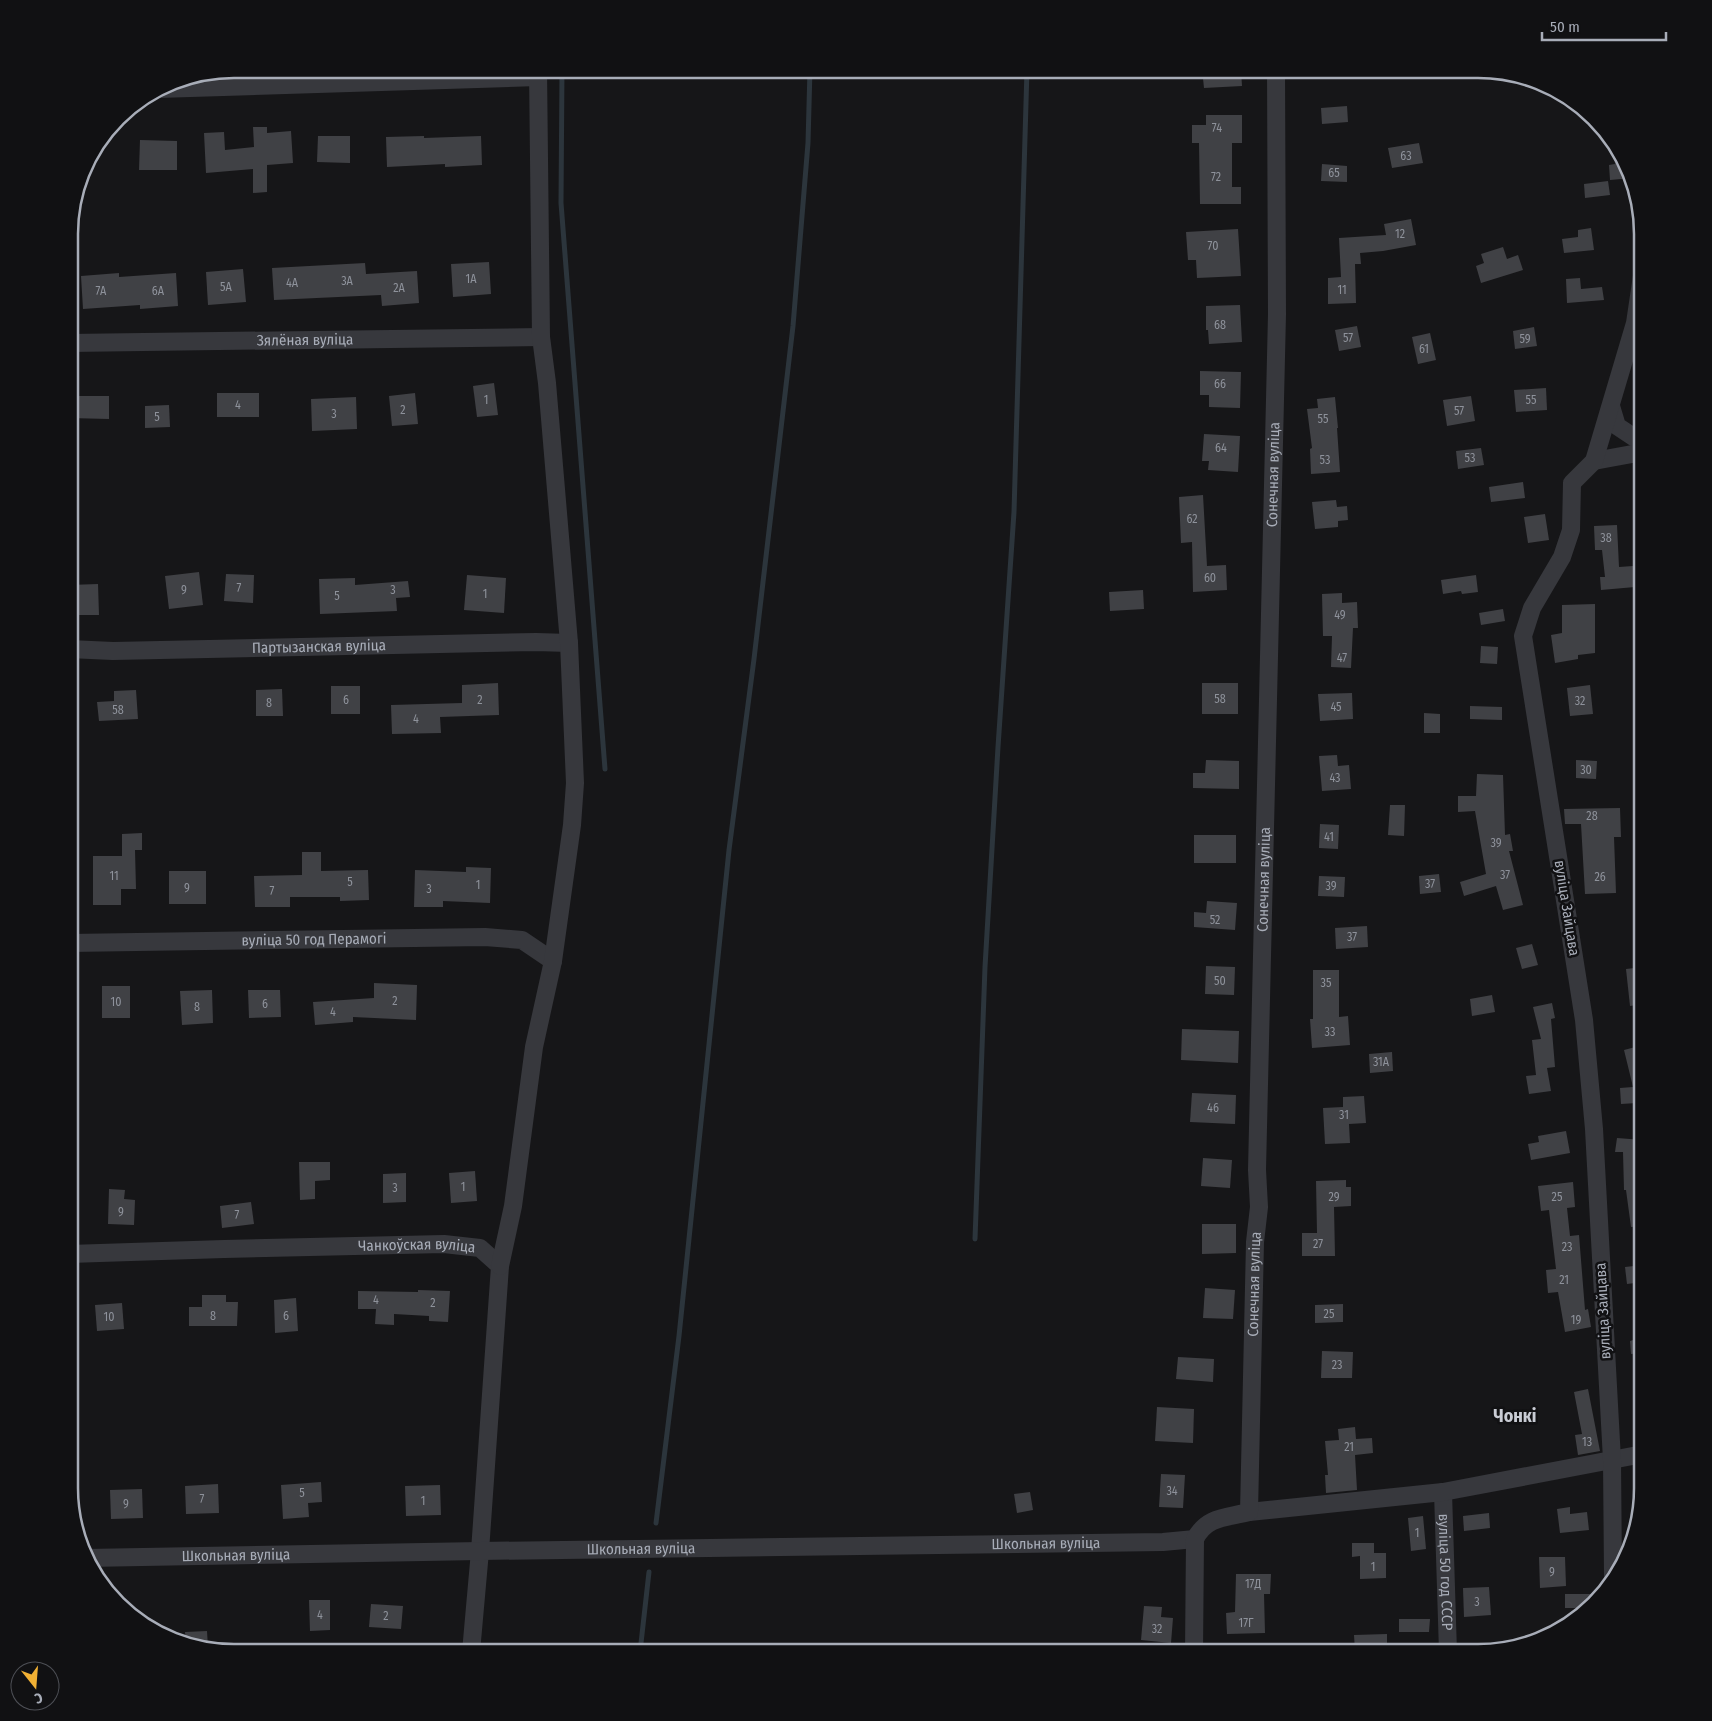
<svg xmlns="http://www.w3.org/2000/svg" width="1712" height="1721" viewBox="0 0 1712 1721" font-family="'Fira Sans Condensed',sans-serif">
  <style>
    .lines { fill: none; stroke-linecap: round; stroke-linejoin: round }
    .stream { stroke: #2c353c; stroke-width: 5 }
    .building { fill: #404145 }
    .street { stroke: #37383d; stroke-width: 18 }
    .labels { text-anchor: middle; stroke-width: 5; stroke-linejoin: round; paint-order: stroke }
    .number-label { font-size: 12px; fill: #8e929b }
    .street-label { font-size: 15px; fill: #a8adb8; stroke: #111113 }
    .quarter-label { font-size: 18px; font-weight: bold; fill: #c9ccd4; stroke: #111113 }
    .rim { fill: none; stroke: #a8adb8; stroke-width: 2.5 }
  </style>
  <rect width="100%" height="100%" fill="#161618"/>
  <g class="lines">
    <!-- stream -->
    <g class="stream">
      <polyline points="562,69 561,203 605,769"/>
      <polyline points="975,1239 985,967 998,747 1014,512 1027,69"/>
      <polyline points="656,1523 679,1336 729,850 754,659 793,326 808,143 810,69"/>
      <polyline points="640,1652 649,1572"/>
    </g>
  </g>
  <!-- building -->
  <g class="building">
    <polygon points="1202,69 1241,69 1242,86 1204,88"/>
    <polygon points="1347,106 1348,122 1322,124 1321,108"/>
    <polygon points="1206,115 1242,115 1242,143 1232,143 1232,187 1241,187 1241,204 1200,204 1199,143 1192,143 1192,125 1206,125"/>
    <polygon points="253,127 267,127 267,133 291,131 293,163 267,165 267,192 253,193 253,169 206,173 204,133 224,132 225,150 254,147"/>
    <polygon points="318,136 350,136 350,163 317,162"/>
    <polygon points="424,136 424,138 481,136 482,165 445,167 445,164 387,167 386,137"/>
    <polygon points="140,140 177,141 177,170 139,170"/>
    <polygon points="1613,141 1631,171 1632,178 1610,180 1609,165 1615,164"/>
    <polygon points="1419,143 1423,163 1392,168 1388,148"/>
    <polygon points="1322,164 1347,166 1347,182 1321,181"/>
    <polygon points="1608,181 1610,195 1585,198 1584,184"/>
    <polygon points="1411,219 1416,245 1383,251 1360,253 1361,264 1355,264 1356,303 1328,304 1328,278 1341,277 1339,238 1386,235 1384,224"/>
    <polygon points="1591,228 1594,250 1564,253 1562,239 1578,237 1578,230"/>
    <polygon points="1238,229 1241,276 1197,278 1196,260 1188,260 1186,232"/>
    <polygon points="1503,247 1507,259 1518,255 1523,270 1481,283 1476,266 1484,263 1481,254"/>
    <polygon points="489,262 491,294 453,297 451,264"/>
    <polygon points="365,263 366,274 417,271 419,303 382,306 381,295 274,300 272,268"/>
    <polygon points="243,269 246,302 208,305 206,272"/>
    <polygon points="119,273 119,277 176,273 178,306 140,309 140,305 83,309 81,276"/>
    <polygon points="1580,278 1581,289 1602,287 1604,300 1567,303 1566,279"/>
    <polygon points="1240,305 1242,342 1209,344 1208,330 1206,330 1206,306"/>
    <polygon points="1357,326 1361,347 1339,351 1335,330"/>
    <polygon points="1534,327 1537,346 1515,349 1513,331"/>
    <polygon points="1430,333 1436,360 1418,364 1412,337"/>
    <polygon points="1200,371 1241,372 1240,408 1209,407 1209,395 1200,395"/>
    <polygon points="494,383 498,415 477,417 473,386"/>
    <polygon points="1546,388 1547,410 1516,412 1514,390"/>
    <rect x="217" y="393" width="42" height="24"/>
    <polygon points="415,393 418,424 392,426 389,396"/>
    <polygon points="69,396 109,396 109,419 69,418"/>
    <polygon points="1471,396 1475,421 1447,426 1443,400"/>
    <polygon points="356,397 357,429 312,431 311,399"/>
    <polygon points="1335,397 1338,428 1337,428 1340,472 1311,474 1310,449 1312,448 1307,409 1318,408 1317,399"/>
    <polygon points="169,405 170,427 145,428 145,406"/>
    <polygon points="1204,434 1240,436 1238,472 1208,470 1209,461 1202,461"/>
    <polygon points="1481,448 1484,465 1458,469 1456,451"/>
    <polygon points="1523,482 1525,498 1491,502 1489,487"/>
    <polygon points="1203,495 1207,566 1226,565 1227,590 1193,592 1192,542 1181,543 1179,497"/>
    <polygon points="1336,500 1337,507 1347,506 1348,520 1338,521 1338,527 1315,529 1312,502"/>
    <polygon points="1545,514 1549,540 1528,543 1524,517"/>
    <polygon points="1617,525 1619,567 1633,566 1635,587 1601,590 1600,577 1605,577 1602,550 1595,550 1594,526"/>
    <polygon points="199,572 203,605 169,609 165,576"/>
    <polygon points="226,574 254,575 253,603 224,601"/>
    <polygon points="467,575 506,578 504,613 464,610"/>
    <polygon points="1476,575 1478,592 1462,594 1461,591 1443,594 1441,580"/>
    <polygon points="355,578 355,585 408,581 410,597 396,598 397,611 320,614 319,579"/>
    <polygon points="98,584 99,615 70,615 69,585"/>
    <polygon points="1143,590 1144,609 1110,611 1109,592"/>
    <polygon points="1342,593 1342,603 1357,602 1358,628 1353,628 1351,668 1331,667 1332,636 1323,636 1322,594"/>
    <polygon points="1595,604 1595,653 1578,655 1578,659 1555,663 1551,635 1562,633 1562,605"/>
    <polygon points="1503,609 1505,621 1481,625 1479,613"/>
    <polygon points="1481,646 1498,647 1497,664 1480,663"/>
    <polygon points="498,683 499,715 440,717 441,733 392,734 391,705 462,703 462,685"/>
    <rect x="1202" y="683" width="36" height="31"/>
    <polygon points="1590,685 1593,714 1570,716 1567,688"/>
    <rect x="331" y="686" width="29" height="28"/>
    <polygon points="282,689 283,716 256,716 256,690"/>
    <polygon points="136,690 138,719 99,721 97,702 114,701 114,691"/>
    <polygon points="1352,693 1353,719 1320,721 1318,694"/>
    <polygon points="1470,706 1502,707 1502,720 1470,719"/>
    <polygon points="1424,713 1440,714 1440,733 1424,733"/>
    <polygon points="1337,755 1338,766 1349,765 1351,789 1322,791 1319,756"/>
    <polygon points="1206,760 1239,761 1239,789 1193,788 1193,773 1205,773"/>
    <polygon points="1576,760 1597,761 1596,779 1576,778"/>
    <polygon points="1477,774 1503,775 1505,835 1510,834 1513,851 1509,851 1523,905 1503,910 1496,886 1464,896 1460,882 1486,874 1475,811 1458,812 1458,796 1476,796"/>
    <polygon points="1390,805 1405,805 1404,836 1388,835"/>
    <polygon points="1620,808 1621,837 1614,837 1616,893 1585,894 1581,824 1565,824 1564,809"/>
    <polygon points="1320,824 1339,825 1338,849 1319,848"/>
    <polygon points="142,833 142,850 135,850 136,889 121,889 121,905 93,905 93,856 122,856 122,834"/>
    <rect x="1194" y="835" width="42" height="28"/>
    <polygon points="302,852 321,852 321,871 368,870 369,900 340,901 340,897 290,897 290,907 255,907 254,876 302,875"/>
    <polygon points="466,867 491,868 490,903 443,901 443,907 414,907 415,870 466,872"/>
    <rect x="169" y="871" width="37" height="33"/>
    <polygon points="1439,874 1441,892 1420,894 1419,876"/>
    <polygon points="1319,876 1345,877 1344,897 1318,896"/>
    <polygon points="1207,901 1237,903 1235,930 1194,927 1194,912 1206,913"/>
    <polygon points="1367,926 1368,947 1336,949 1335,928"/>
    <polygon points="1532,944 1538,965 1522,969 1516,948"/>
    <polygon points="1206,966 1235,967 1234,995 1205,994"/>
    <polygon points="1643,967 1643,1004 1630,1006 1626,969"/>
    <polygon points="1313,970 1339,970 1339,1017 1348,1016 1350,1045 1312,1048 1310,1019 1313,1019"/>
    <polygon points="374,983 417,985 416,1020 353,1017 353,1022 315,1025 313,1002 374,998"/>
    <rect x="102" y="986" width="28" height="32"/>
    <polygon points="212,990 213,1023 182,1025 180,991"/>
    <polygon points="248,990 280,990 281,1017 249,1018"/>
    <polygon points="1492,995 1495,1012 1472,1016 1470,999"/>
    <polygon points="1552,1003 1555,1018 1551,1019 1555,1067 1547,1068 1551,1091 1529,1094 1526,1076 1536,1075 1532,1040 1541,1039 1533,1007"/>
    <polygon points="1182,1029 1239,1031 1238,1063 1181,1060"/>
    <polygon points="1643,1045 1643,1108 1639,1109 1637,1103 1621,1104 1620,1088 1633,1087 1624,1050"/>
    <polygon points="1392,1052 1393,1071 1370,1073 1369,1054"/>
    <polygon points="1192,1093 1236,1095 1235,1124 1190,1122"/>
    <polygon points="1364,1096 1366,1123 1349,1124 1350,1143 1325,1144 1323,1108 1343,1107 1343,1097"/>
    <polygon points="1566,1131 1570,1153 1531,1160 1528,1144 1539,1142 1538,1136"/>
    <polygon points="1617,1138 1643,1140 1643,1226 1631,1227 1626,1190 1624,1190 1623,1152 1615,1152"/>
    <polygon points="1203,1158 1232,1160 1230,1188 1201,1186"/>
    <polygon points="299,1162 330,1162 330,1180 315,1181 315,1199 300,1200"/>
    <polygon points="475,1171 477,1201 451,1203 449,1173"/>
    <polygon points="406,1173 406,1202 383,1203 383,1174"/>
    <polygon points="1346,1180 1346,1187 1351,1187 1351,1206 1334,1207 1335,1256 1302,1256 1302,1233 1317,1233 1316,1181"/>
    <polygon points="1573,1182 1575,1207 1567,1208 1570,1236 1579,1235 1585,1310 1588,1309 1591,1327 1565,1332 1558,1292 1548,1293 1546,1270 1556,1269 1549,1210 1541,1211 1538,1186"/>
    <polygon points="109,1189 125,1190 124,1199 135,1200 134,1225 108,1224"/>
    <polygon points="251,1202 254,1224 222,1228 220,1206"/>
    <polygon points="1202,1224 1236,1224 1236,1253 1202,1254"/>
    <polygon points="1643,1265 1643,1282 1627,1284 1625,1267"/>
    <polygon points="1205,1288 1235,1290 1233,1319 1203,1318"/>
    <polygon points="418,1290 450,1291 448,1322 429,1321 429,1316 394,1314 394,1325 375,1324 376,1309 358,1309 358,1291 418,1292"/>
    <polygon points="202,1295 226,1295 226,1302 238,1302 237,1326 189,1326 189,1307 202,1307"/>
    <polygon points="296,1298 298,1331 275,1333 274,1300"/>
    <polygon points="122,1303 124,1329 97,1331 95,1305"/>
    <polygon points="1343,1304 1343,1322 1315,1323 1315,1305"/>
    <polygon points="1643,1337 1643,1353 1631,1354 1630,1341"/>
    <polygon points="1322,1351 1353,1352 1352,1378 1321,1378"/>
    <polygon points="1178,1357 1214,1359 1213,1382 1176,1379"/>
    <polygon points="1588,1389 1600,1451 1578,1455 1575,1435 1582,1434 1574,1392"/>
    <polygon points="1157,1407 1194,1409 1193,1443 1155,1441"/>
    <polygon points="1355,1427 1356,1439 1372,1438 1373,1453 1355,1455 1357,1490 1326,1493 1325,1475 1328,1475 1325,1441 1339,1440 1338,1429"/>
    <polygon points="1161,1474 1185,1475 1183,1508 1159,1507"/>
    <polygon points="321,1482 322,1502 308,1503 309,1517 283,1519 281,1485"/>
    <polygon points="218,1484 219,1513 186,1514 185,1486"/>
    <polygon points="440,1485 441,1515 406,1516 405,1486"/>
    <polygon points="142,1489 143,1518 111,1519 110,1490"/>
    <polygon points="1030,1492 1033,1510 1017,1513 1014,1494"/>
    <polygon points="1570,1507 1570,1514 1587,1512 1589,1530 1560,1533 1557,1509"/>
    <polygon points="1489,1513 1490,1528 1464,1531 1463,1516"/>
    <polygon points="1423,1516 1426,1549 1411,1551 1408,1518"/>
    <polygon points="1352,1543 1374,1543 1374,1553 1386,1553 1386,1578 1360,1579 1360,1556 1352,1557"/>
    <polygon points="1539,1557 1565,1557 1566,1586 1540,1588"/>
    <polygon points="1236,1574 1271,1574 1270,1594 1264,1594 1265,1633 1227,1634 1226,1613 1235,1612"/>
    <polygon points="1489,1587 1491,1615 1464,1617 1463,1588"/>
    <polygon points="1565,1594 1591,1594 1591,1606 1587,1611 1577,1618 1577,1608 1565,1608"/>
    <polygon points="309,1600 330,1600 330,1630 310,1631"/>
    <polygon points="371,1604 403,1606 401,1629 369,1627"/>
    <polygon points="1144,1606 1162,1607 1161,1617 1173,1618 1171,1643 1141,1640"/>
    <polygon points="1399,1619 1430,1619 1429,1632 1399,1632"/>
    <polygon points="207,1631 208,1647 186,1643 185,1632"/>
    <polygon points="1387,1634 1387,1652 1355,1652 1354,1635"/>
  </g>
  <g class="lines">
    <!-- street -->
    <g class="street">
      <polyline points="158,89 538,77"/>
      <path id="s1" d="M69,343L541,337"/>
      <polyline points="1611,406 1617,426 1635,438 1643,440"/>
      <polyline points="1594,461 1643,452"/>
      <path id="s2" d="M69,649L113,651L536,642L569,643"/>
      <path id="s3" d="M69,943L485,937L522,940L553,961"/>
      <path id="s4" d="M69,1254L224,1249L444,1244L480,1248L500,1266L480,1551L471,1652"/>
      <polyline points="500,1266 513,1206 534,1047 553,961 572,825 575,783 569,643 547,383 541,337 538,69"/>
      <path id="s5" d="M1443,1492L1448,1652"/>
      <polyline points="1249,1512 1443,1492 1643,1454"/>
      <path id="s6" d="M86,1558L480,1551L1163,1542L1195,1539"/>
      <polyline points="1613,1575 1612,1460 1594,1129 1584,1020 1523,636 1532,608 1562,557 1571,530 1572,483 1594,461 1635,323 1643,269"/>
      <path id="s7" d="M1194,1652L1195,1539C1207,1516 1226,1518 1249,1512L1255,1242L1259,1207L1257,1170L1277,314L1276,69"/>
    </g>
  </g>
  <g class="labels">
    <!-- number labels -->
    <g class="number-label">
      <text x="1217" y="132">74</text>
      <text x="1406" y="160">63</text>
      <text x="1334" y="177">65</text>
      <text x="1216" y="181">72</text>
      <text x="1400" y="238">12</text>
      <text x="1213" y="250">70</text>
      <text x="471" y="283">1А</text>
      <text x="347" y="285">3А</text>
      <text x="292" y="287">4А</text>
      <text x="226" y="291">5А</text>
      <text x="399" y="292">2А</text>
      <text x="1342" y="294">11</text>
      <text x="101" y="295">7А</text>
      <text x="158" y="295">6А</text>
      <text x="1220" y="329">68</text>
      <text x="1348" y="342">57</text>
      <text x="1525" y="343">59</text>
      <text x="1424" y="353">61</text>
      <text x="1220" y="388">66</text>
      <text x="486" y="404">1</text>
      <text x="1531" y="404">55</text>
      <text x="238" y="409">4</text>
      <text x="403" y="414">2</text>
      <text x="1459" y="415">57</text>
      <text x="334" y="418">3</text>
      <text x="157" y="421">5</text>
      <text x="1323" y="423">55</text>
      <text x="1221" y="452">64</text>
      <text x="1470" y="462">53</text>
      <text x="1325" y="464">53</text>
      <text x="1192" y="523">62</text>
      <text x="1606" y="542">38</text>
      <text x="1210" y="582">60</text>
      <text x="239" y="592">7</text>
      <text x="184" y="594">9</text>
      <text x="393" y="594">3</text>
      <text x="485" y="598">1</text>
      <text x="337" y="600">5</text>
      <text x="1340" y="619">49</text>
      <text x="1342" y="662">47</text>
      <text x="1220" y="703">58</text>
      <text x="346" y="704">6</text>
      <text x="480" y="704">2</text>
      <text x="1580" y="705">32</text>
      <text x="269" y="707">8</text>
      <text x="1336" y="711">45</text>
      <text x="118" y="714">58</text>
      <text x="416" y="723">4</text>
      <text x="1586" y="774">30</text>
      <text x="1335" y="782">43</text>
      <text x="1592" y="820">28</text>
      <text x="1329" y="841">41</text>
      <text x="1496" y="847">39</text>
      <text x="1505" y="879">37</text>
      <text x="114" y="880">11</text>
      <text x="1600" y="881">26</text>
      <text x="350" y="886">5</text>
      <text x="1430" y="888">37</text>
      <text x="478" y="889">1</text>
      <text x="1331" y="890">39</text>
      <text x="187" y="892">9</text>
      <text x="429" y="893">3</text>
      <text x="272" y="895">7</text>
      <text x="1215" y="924">52</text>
      <text x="1352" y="941">37</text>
      <text x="1220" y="985">50</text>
      <text x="1326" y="987">35</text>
      <text x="395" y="1005">2</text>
      <text x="116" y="1006">10</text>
      <text x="265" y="1008">6</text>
      <text x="197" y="1011">8</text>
      <text x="333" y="1016">4</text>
      <text x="1330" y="1036">33</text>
      <text x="1381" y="1066">31А</text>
      <text x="1213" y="1112">46</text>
      <text x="1344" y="1119">31</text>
      <text x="463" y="1191">1</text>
      <text x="395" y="1192">3</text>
      <text x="1334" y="1201">29</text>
      <text x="1557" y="1201">25</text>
      <text x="121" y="1216">9</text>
      <text x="237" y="1219">7</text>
      <text x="1318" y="1248">27</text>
      <text x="1567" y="1251">23</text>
      <text x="1564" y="1284">21</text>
      <text x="376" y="1304">4</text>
      <text x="433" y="1307">2</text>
      <text x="1329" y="1318">25</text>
      <text x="213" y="1320">8</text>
      <text x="286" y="1320">6</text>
      <text x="109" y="1321">10</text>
      <text x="1576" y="1324">19</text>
      <text x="1337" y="1369">23</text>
      <text x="1587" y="1446">13</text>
      <text x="1349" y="1451">21</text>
      <text x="1172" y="1495">34</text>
      <text x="302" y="1497">5</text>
      <text x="202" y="1503">7</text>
      <text x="423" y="1505">1</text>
      <text x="126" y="1508">9</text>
      <text x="1417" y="1537">1</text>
      <text x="1373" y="1571">1</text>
      <text x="1552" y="1576">9</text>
      <text x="1253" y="1588">17Д</text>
      <text x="1477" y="1606">3</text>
      <text x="320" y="1619">4</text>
      <text x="386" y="1620">2</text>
      <text x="1246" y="1627">17Г</text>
      <text x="1157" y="1633">32</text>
    </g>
    <!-- street labels -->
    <g class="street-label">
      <text dy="5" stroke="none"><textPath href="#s1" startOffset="236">Зялёная вуліца</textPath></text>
      <text dy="5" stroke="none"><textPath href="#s7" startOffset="1214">Сонечная вуліца</textPath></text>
      <text dy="5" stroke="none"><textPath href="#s2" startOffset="250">Партызанская вуліца</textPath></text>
      <text dy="5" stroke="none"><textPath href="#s7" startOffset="809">Сонечная вуліца</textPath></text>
      <text transform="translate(1567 908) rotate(81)" y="5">вуліца Зайцава</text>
      <text dy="5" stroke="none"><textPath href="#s3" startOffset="245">вуліца 50 год Перамогі</textPath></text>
      <text dy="5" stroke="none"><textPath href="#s4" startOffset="348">Чанкоўская вуліца</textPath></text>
      <text dy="5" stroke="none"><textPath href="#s7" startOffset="404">Сонечная вуліца</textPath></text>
      <text transform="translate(1603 1311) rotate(-93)" y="5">вуліца Зайцава</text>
      <text dy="5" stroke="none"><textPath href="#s6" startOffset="960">Школьная вуліца</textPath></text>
      <text dy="5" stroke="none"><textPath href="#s6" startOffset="555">Школьная вуліца</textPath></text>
      <text dy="5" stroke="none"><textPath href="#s6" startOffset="150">Школьная вуліца</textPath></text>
      <text dy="5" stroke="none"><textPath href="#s5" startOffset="80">вуліца 50 год СССР</textPath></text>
    </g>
    <!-- quarter labels -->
    <g class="quarter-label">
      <text x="1515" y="1422">Чонкі</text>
    </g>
  </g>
  <!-- crop -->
  <path d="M0 0H1712V1721H0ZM234 78H1478A156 156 0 0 1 1634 234V1488A156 156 0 0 1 1478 1644H234A156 156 0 0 1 78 1488V234A156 156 0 0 1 234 78Z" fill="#111113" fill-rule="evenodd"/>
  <path class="rim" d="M234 78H1478A156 156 0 0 1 1634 234V1488A156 156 0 0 1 1478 1644H234A156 156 0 0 1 78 1488V234A156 156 0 0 1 234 78Z"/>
  <!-- north arrow -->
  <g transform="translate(35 1686) rotate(163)"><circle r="24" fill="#111113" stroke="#4d4f55"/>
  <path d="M0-4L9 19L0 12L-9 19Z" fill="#f2b134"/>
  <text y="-8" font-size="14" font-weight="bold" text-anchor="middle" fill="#a8adb8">С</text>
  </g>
  <!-- scale -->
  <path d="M1542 32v8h124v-8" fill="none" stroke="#a8adb8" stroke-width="2.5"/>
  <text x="1550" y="32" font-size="15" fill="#a8adb8" stroke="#111113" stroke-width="4" paint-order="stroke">50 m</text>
</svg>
